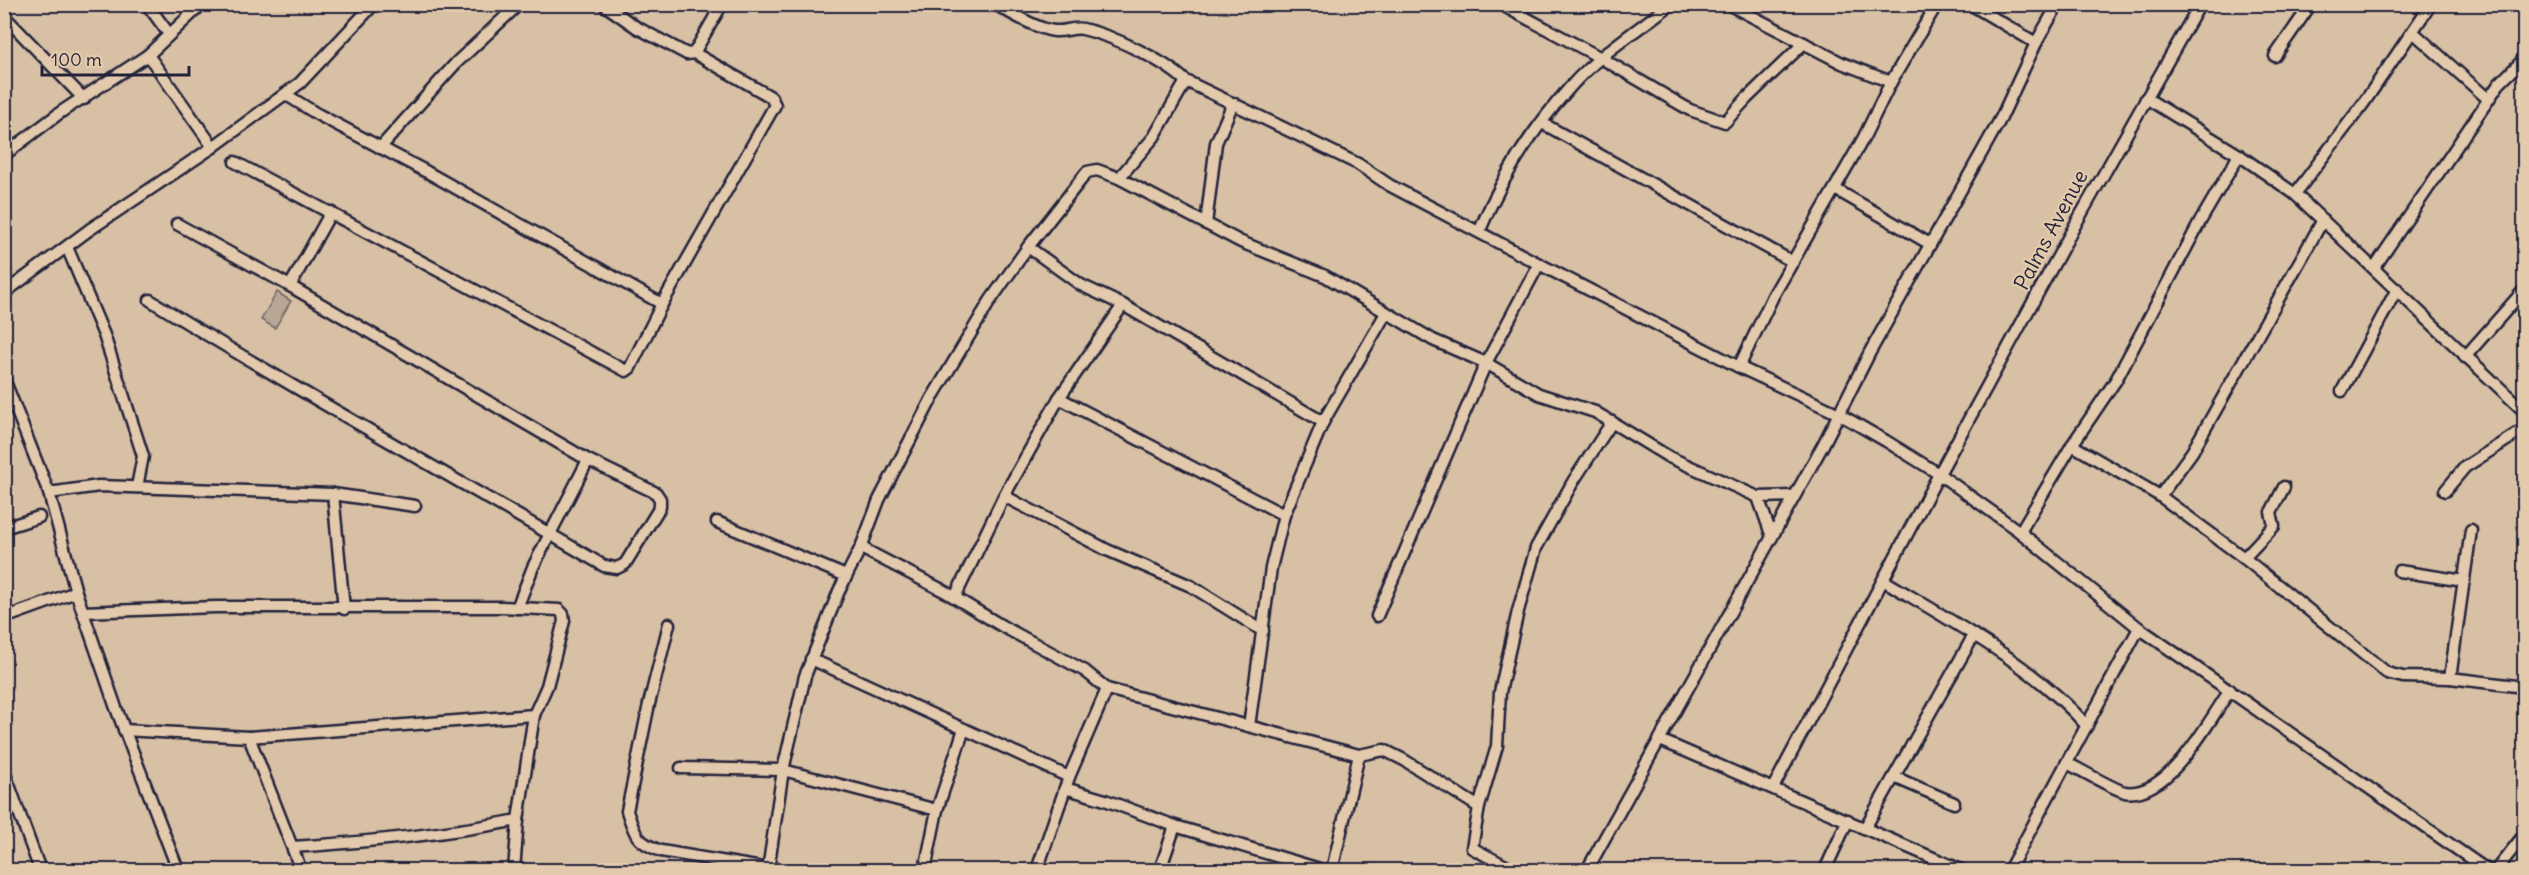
<svg xmlns="http://www.w3.org/2000/svg" width="2529" height="875" viewBox="0 0 2529 875" font-family="Delius,sans-serif">
  <style>
    .green { fill: #baa694; stroke: #6e6468; stroke-width: 1.5 }
    .lines { fill: none; stroke-linecap: round; stroke-linejoin: round }
    .minor-casing { stroke: #22223b; stroke-width: 15 }
    .minor { stroke: #e4caac; stroke-width: 10 }
    .labels { text-anchor: middle; stroke-width: 4.5; stroke-linejoin: round; paint-order: stroke }
    .street-label { font-size: 21px; fill: #22223b; stroke: #e4caac }
  </style>
  <rect width="100%" height="100%" fill="#d8c0a5"/>
  <filter id="ink" filterUnits="userSpaceOnUse"><feTurbulence type="fractalNoise" baseFrequency=".0167" numOctaves="2"/><feDisplacementMap in="SourceGraphic" scale="12" xChannelSelector="R" yChannelSelector="G"/><feConvolveMatrix kernelMatrix="1 2 1 2 8 2 1 2 1" color-interpolation-filters="sRGB"/></filter>
  <g filter="url(#ink)">
    <!-- green -->
    <polygon class="green" points="277,292 291,301 275,328 261,320"/>
    <g class="lines">
      <defs>
        <g id="minor">
          <polyline points="147,4 169,34"/>
          <polyline points="603,4 636,27 687,54 694,53 722,4"/>
          <path d="M995,4C1010,13 1039,30 1055,31C1064,32 1074,27 1083,29C1114,36 1163,60 1186,81L1358,164L1389,185L1539,264L1739,367L1839,414L1886,441L1939,474L2020,532L2139,628L2487,870"/>
          <polyline points="1500,4 1601,58 1690,110 1725,122 1747,98 1804,43"/>
          <polyline points="1728,4 1842,63 1891,82"/>
          <polyline points="1970,4 2036,43"/>
          <polyline points="4,16 84,99"/>
          <polyline points="2413,32 2488,99"/>
          <polyline points="148,55 213,147"/>
          <polyline points="2275,56 2311,4"/>
          <polyline points="285,94 317,114 427,172 662,304"/>
          <polyline points="2146,98 2239,155 2295,194 2524,411"/>
          <polyline points="1542,123 1793,262"/>
          <polyline points="380,148 456,63 519,4"/>
          <polyline points="4,155 61,112 148,55 202,4"/>
          <polyline points="235,162 626,371 630,368 662,304 775,105 771,97 694,53"/>
          <polyline points="1119,178 1154,137 1186,81"/>
          <polyline points="1835,189 1930,244"/>
          <polyline points="2295,194 2363,104 2431,4"/>
          <polyline points="1206,224 1216,143 1233,103"/>
          <path d="M1479,232C1501,179 1533,128 1572,85C1600,54 1638,30 1671,4"/>
          <polyline points="67,247 104,335 143,456 137,487"/>
          <polyline points="1028,247 1081,285 1123,305 1323,422"/>
          <polyline points="2374,268 2499,84 2524,59"/>
          <polyline points="290,286 331,212"/>
          <polyline points="4,293 89,230 213,147 300,83 374,4"/>
          <path d="M150,300C299,393 453,476 604,566L617,568L625,564L660,507V499L656,493L588,460L290,286L177,224"/>
          <polyline points="2465,357 2524,290"/>
          <polyline points="1739,367 1773,296 1863,139 1891,82 1937,4"/>
          <polyline points="4,379 49,493 76,592 116,708 178,870"/>
          <polyline points="2342,391 2397,289"/>
          <polyline points="1059,398 1284,515"/>
          <polyline points="2072,445 2160,496 2244,558 2387,673 2403,677 2450,678 2524,687"/>
          <polyline points="2445,491 2465,467 2524,429"/>
          <polyline points="49,493 99,486 333,494 415,506"/>
          <polyline points="333,494 344,609"/>
          <polyline points="1004,496 1107,550 1191,586 1263,631"/>
          <polyline points="2160,496 2192,452 2323,220"/>
          <polyline points="1758,497 1772,537"/>
          <polyline points="717,522 846,576"/>
          <polyline points="4,528 39,517"/>
          <polyline points="2020,532 2072,445 2116,380 2201,220 2239,155"/>
          <polyline points="862,545 867,551 944,591 1002,626 1085,671 1107,689 1359,755 1384,750 1404,760 1479,807"/>
          <polyline points="2244,558 2274,526 2271,512 2284,487"/>
          <polyline points="2399,571 2464,581"/>
          <path d="M1883,580C1951,621 2035,666 2087,726"/>
          <polyline points="955,597 1004,496 1059,398 1123,305"/>
          <polyline points="517,608 533,567 588,460"/>
          <polyline points="83,612 215,607 502,607 559,610 563,614 564,621 547,686 534,715 518,820 514,870"/>
          <polyline points="1377,616 1486,363 1539,394 1595,412 1669,457 1758,497 1793,496"/>
          <polyline points="4,618 76,592"/>
          <path d="M669,624L649,704L627,811C635,835 636,842 661,851L768,869"/>
          <polyline points="811,659 1069,777"/>
          <polyline points="2450,678 2471,530"/>
          <polyline points="1249,726 1271,568 1284,515 1323,422 1386,313"/>
          <polyline points="124,730 249,737 534,715"/>
          <polyline points="249,737 301,870"/>
          <polyline points="1660,740 1961,870"/>
          <path d="M2067,763C2079,769 2115,790 2125,792C2168,799 2209,721 2230,690"/>
          <polyline points="681,768 783,770 937,810"/>
          <polyline points="4,771 40,870"/>
          <polyline points="1894,777 1954,803"/>
          <polyline points="1065,788 1105,800 1175,826 1323,870"/>
          <polyline points="1773,788 1939,474 2079,218 2200,4"/>
          <polyline points="1865,828 1974,635"/>
          <path d="M293,847C369,842 443,835 518,820"/>
          <polyline points="768,870 783,770 805,676 839,591 862,545 879,500 932,398 990,301 1028,247 1087,172 1097,170 1119,178 1241,242 1325,276 1433,340 1486,363 1539,264"/>
          <polyline points="925,870 937,810 964,729"/>
          <polyline points="1037,870 1069,777 1107,689"/>
          <polyline points="1160,870 1175,826"/>
          <polyline points="1332,870 1359,755"/>
          <polyline points="1513,870 1472,848 1479,807 1497,746 1500,692 1518,611 1536,548 1574,480 1612,422"/>
          <polyline points="1587,870 1823,445 1870,352 2001,118 2036,43 2058,4"/>
          <polyline points="1825,870 1848,820"/>
          <polyline points="2009,870 2139,628"/>
          <polyline points="2496,870 2524,835"/>
        </g>
      </defs>
      <!-- minor casing -->
      <use href="#minor" class="minor-casing"/>
      <!-- minor -->
      <use href="#minor" class="minor"/>
    </g>
  </g>
  <g class="labels">
    <!-- street labels -->
    <g class="street-label">
      <text transform="translate(2051 230) rotate(-62)" y="7">Palms Avenue</text>
    </g>
  </g>
  <!-- margin -->
  <rect width="2529" height="875" fill="none" stroke="#e4caac" stroke-width="24"/>
  <rect x="12" y="12" width="2505" height="851" fill="none" stroke="#22223b" stroke-width="2" filter="url(#ink)"/>
  <!-- scale -->
  <path d="M42 66v9h147v-9" fill="none" stroke="#22223b" stroke-width="3"/>
  <text x="51" y="66" font-size="18" fill="#22223b" stroke="#e4caac" stroke-width="4.5" paint-order="stroke">100 m</text>
</svg>
